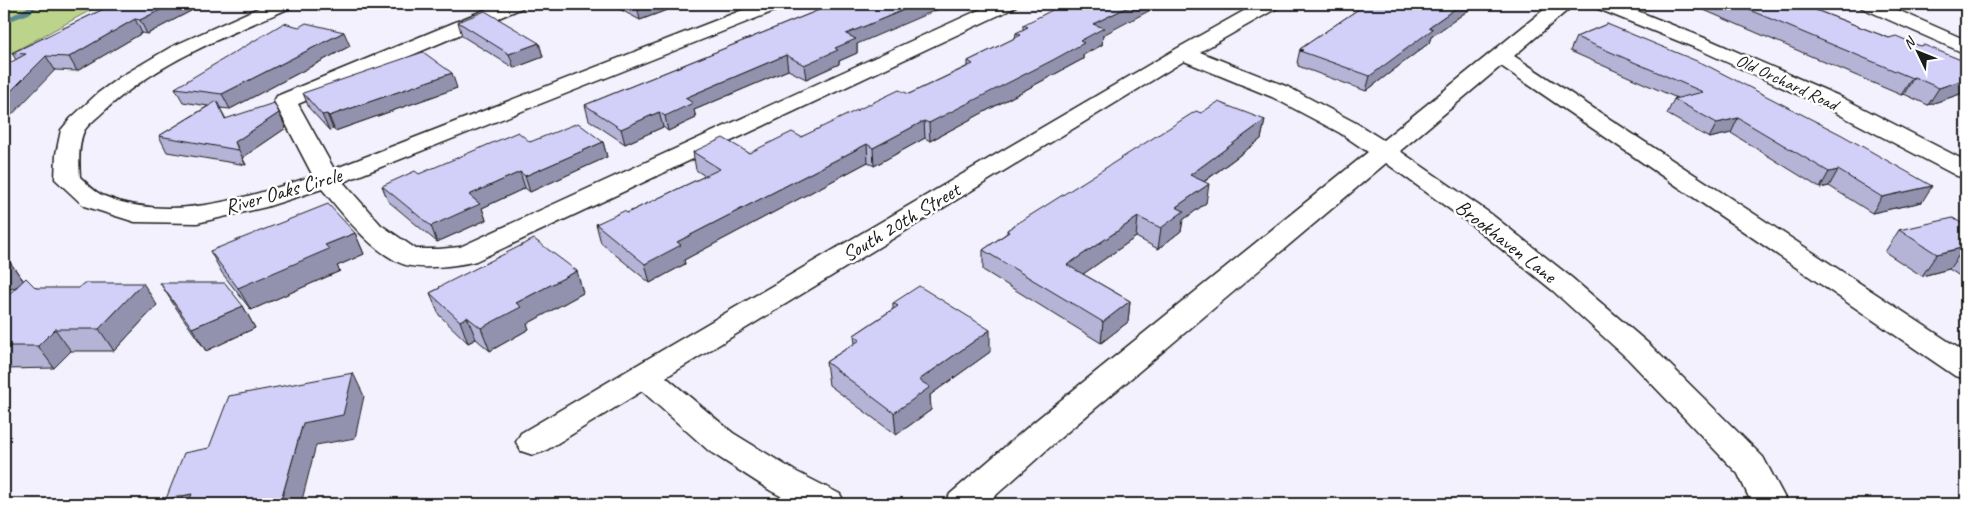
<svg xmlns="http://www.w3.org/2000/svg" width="1970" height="508" viewBox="0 0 1970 508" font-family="Caveat,sans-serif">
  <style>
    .green { fill: #bbd38a; stroke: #6c7853 }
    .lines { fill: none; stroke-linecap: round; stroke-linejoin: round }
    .stream { fill: #5a8993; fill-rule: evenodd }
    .minor-casing { stroke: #1c1c1c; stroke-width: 3 }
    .minor { fill: #fff; fill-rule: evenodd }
    .wall { fill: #b5b3d6; stroke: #1c1c1c }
    .shaded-wall { fill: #9392ae; stroke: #1c1c1c }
    .building { fill: #d2d0f9; stroke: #1c1c1c }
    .labels { text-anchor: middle; stroke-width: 5; stroke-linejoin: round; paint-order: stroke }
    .far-street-label { font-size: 18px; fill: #1c1c1c; stroke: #fff }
    .street-label { font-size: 21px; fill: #1c1c1c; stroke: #fff }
  </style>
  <rect width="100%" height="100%" fill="#f2f1fd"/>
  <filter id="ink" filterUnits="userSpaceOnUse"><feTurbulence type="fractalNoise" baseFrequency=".02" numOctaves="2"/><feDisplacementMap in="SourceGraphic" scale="10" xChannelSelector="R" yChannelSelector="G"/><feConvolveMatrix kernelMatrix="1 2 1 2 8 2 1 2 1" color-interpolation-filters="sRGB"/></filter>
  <g filter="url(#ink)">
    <!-- green -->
    <polygon class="green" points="4,4 102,4 4,57"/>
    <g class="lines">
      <!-- stream -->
      <polygon class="stream" points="32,4 40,4 29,14 4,23 4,19 23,10"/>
      <defs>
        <g id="minor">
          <path d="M267,4H293L290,8C225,36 156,63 103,112C97,118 88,124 84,131C78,144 79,163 80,177C87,183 95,193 104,196C171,224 248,197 313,176L274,101L277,96L499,4H525L522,8L298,104L334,169L758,4H784L782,8L343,182L381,225L416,249H439L460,247L992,4H1017L1014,8L476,261C457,266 418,271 400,263C367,247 345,216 322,189L266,207L197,223L135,222L84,206L55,179L56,154L61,130L71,118L98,93L120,77L171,47Z"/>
          <polygon points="1256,4 1280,4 1277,8 1200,52 1288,87 1356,123 1383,140 1551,4 1572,4 1570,8 1514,56 1966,353 1966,379 1955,376 1501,66 1400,151 1491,214 1572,278 1650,345 1763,457 1788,504 1752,504 1738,474 1628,359 1552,290 1473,226 1386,163 1059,439 986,504 945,504 950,494 1035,421 1368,152 1340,133 1272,97 1184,61 666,377 733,433 795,471 840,494 845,504 796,504 771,491 709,451 642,391 545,451 533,455 521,451 516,442 521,433 1176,49"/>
          <polygon points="1593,4 1620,4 1712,41 1839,96 1966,161 1966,178 1957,176 1823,106 1698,49 1596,8"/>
          <polygon points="1859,4 1884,4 1966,40 1966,54 1862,8"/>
        </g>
      </defs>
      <!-- minor casing -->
      <use href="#minor" class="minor-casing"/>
      <!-- minor -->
      <use href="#minor" class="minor"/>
    </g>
    <!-- wall -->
    <g class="wall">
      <polygon points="114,4 204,4 147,34 142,33 77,71 55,70 16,60 12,53"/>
      <polygon points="610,4 683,4 640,20"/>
      <polygon points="834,4 857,44 857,53 839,61 839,64 806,79 788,70 694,110 696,118 668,131 663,127 625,144 589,120 585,105"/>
      <polygon points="1366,4 1477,4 1431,37 1429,43 1366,91 1298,66 1298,63 1297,63 1300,49"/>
      <polygon points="1690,4 1810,4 1808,7 1889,38 1920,46 1966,62 1966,92 1928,105 1904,94 1901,95"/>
      <polygon points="458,22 539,43 543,57 514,68 462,36"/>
      <polygon points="1607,24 1922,202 1872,213 1829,186 1820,188 1731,133 1709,138 1667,114 1674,99 1677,98 1570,51 1576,37"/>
      <polygon points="1023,25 1103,35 1102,45 1083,55 1083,59 930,141 925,138 874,166 868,162 684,260 685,264 650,283 601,243 596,224 627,213 705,176 696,170 693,152 749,153 801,137 909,94 968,66 968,61 1015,38 1016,33 1023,30"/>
      <polygon points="350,46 230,109 220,108 226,119 286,128 242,158 246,165 167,152 159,136 208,106 183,102 175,88"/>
      <polygon points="457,88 335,131 333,129 329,130 309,108 303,93"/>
      <polygon points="1201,113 1265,120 1261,139 1204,182 1206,203 1183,220 1181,231 1158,249 1136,237 1083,274 1130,301 1128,322 1101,343 983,270 983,250 1007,233 1007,230"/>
      <polygon points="530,142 603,142 607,157 530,192 525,188 482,208 486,220 437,242 388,201 382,186"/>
      <polygon points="1966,226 1966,280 1949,269 1922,276 1885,252 1899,230"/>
      <polygon points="355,233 364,254 337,266 340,271 251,310 222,273 210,251"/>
      <polygon points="9,261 24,281 36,288 157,305 114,351 71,351 54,368 6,369 4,365 4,299 19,285 4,292"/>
      <polygon points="160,283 243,306 255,328 206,351 174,305"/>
      <polygon points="439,287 583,293 527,324 529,329 490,351 476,339 468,343 439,315 430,293 440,288"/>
      <polygon points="893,303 990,352 930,395 931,410 896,435 829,385 826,362 855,343 854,335 893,309"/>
    </g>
    <!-- shaded-wall -->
    <g class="shaded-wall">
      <polygon points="172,4 204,4 147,34 140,20"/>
      <polygon points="644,4 683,4 640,20 637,6"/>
      <polygon points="918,4 950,4 857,44 857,53 839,61 839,64 806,79 804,65 835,48 846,34"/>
      <polygon points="1134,4 1162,4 1103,35 1102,45 1083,55 1083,59 930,141 929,123 1080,41 1093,24"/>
      <polygon points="1462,4 1477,4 1431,37 1429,43 1366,91 1370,76 1429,27"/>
      <polygon points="135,19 142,33 77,71 69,57"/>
      <polygon points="344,32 350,46 230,109 222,94"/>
      <polygon points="539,43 543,57 514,68 509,54"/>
      <polygon points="786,55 788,70 694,110 696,118 668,131 665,116 685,98"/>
      <polygon points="46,56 55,70 4,123 4,98"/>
      <polygon points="452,73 457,88 335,131 329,116"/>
      <polygon points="1914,77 1904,94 1901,95 1912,78"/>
      <polygon points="1966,79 1966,92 1928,105 1939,88"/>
      <polygon points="659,112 663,127 625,144 621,129"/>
      <polygon points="279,113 286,128 242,158 246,165 235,142"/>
      <polygon points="327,114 333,129 329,130 322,115"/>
      <polygon points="1738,118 1731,133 1709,138 1717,123"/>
      <polygon points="1265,120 1261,139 1187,194 1190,175"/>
      <polygon points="924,121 925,138 874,166 873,148"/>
      <polygon points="603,142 607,157 530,192 525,176"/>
      <polygon points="867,144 868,162 684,260 685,264 650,283 645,264 677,242"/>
      <polygon points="1838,170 1829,186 1820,188 1829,172"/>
      <polygon points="520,172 525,188 482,208 486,220 437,242 431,226 469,195"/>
      <polygon points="1209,184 1206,203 1183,220 1181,231 1158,249 1161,228 1176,207"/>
      <polygon points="1932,186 1922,202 1872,213 1882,197"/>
      <polygon points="1138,217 1136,237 1066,286 1067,265"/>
      <polygon points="355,233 364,254 337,266 340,271 251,310 238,288 325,245"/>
      <polygon points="1965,247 1949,269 1922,276 1937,254"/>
      <polygon points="9,261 25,283 4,292 4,263"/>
      <polygon points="577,271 583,293 527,324 529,329 490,351 481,328 516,303"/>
      <polygon points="143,283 157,305 114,351 99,329"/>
      <polygon points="1130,301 1128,322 1101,343 1103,322"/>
      <polygon points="243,306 255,328 206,351 192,328"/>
      <polygon points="467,317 476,339 468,343 460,321"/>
      <polygon points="55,329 71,351 54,368 38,346"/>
      <polygon points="990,330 990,352 930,395 931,410 896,435 894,413 919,380"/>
      <polygon points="353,373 364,396 355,438 316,445 301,504 280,504 303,423"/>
      <polygon points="192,494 199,504 170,504 166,499"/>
    </g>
    <!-- building -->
    <g class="building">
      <polygon points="114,4 172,4 140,20 135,19 69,57 46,56 4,98 4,66 26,54 12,53"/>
      <polygon points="632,4 644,4 637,6"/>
      <polygon points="834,4 918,4 846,34 856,39 835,48 838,50 804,65 786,55 685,98 693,103 665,116 659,112 621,129 585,105"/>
      <polygon points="1064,4 1134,4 1093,24 1104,28 1080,41 1084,43 1053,60 929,123 924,121 873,148 867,144 677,242 681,245 645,264 596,224 624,211 627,213 720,169 693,152 723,138 749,153 792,132 801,137 899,90 909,94 973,64 968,61 1021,35 1016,33 1028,27 1023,25"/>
      <polygon points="1366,4 1462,4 1429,27 1433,29 1370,76 1300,51 1303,50 1300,49"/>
      <polygon points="1735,4 1810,4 1805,6 1889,38 1896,36 1920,46 1924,45 1966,62 1966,79 1939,88 1914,77 1912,78"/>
      <polygon points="485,11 539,43 509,54 458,22"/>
      <polygon points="284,23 299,27 306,23 344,32 222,94 175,88"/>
      <polygon points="1607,24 1704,64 1842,135 1932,186 1882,197 1838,170 1829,172 1738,118 1717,123 1674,99 1703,92 1576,37"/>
      <polygon points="423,52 452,73 329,116 327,114 322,115 303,93"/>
      <polygon points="217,101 225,119 274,103 279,113 235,142 238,150 159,136"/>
      <polygon points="1218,102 1265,120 1190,175 1209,184 1176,207 1184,211 1161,228 1138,217 1067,265 1130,301 1103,322 983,250 1009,232 1007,230 1196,111 1201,113"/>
      <polygon points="578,123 603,142 525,176 520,172 469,195 480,204 431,226 382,186 415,171 419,174 518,132 530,142"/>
      <polygon points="328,204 355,233 325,245 329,249 238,288 210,251"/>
      <polygon points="1953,218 1966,226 1966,248 1965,247 1937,254 1899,230"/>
      <polygon points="534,239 577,271 516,303 521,307 481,328 467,317 460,321 430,293 440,288 439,287"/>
      <polygon points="4,255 9,261 4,263"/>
      <polygon points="26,278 36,288 78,288 84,283 143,283 99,329 55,329 38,346 4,346 4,332 6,330 4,330 4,299"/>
      <polygon points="160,283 225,283 243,306 192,328"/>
      <polygon points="919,286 990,330 919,380 930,387 894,413 826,362 860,340 854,335 898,306 893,303"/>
      <polygon points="353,373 343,415 303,423 280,504 188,504 192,494 166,499 184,453 209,448 229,396"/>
    </g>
  </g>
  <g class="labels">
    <!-- far-street labels -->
    <g class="far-street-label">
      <text transform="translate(1787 82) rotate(25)" y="6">Old Orchard Road</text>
    </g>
    <!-- street labels -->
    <g class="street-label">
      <text transform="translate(283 191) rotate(-16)" y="7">River Oaks Circle</text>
      <text transform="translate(901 222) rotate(-31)" y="7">South 20th Street</text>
      <text transform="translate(1506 241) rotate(38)" y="7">Brookhaven Lane</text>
    </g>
  </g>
  <!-- margin -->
  <rect width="1970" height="508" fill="none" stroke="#fff" stroke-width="20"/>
  <rect x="10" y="10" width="1950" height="488" fill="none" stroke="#1c1c1c" stroke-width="2" filter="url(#ink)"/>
  <!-- north arrow -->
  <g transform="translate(1918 52) rotate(313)" stroke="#ffffff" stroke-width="4" paint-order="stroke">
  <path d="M0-4L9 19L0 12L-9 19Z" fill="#1c1c1c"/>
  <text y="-8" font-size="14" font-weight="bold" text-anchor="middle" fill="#1c1c1c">N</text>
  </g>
</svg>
